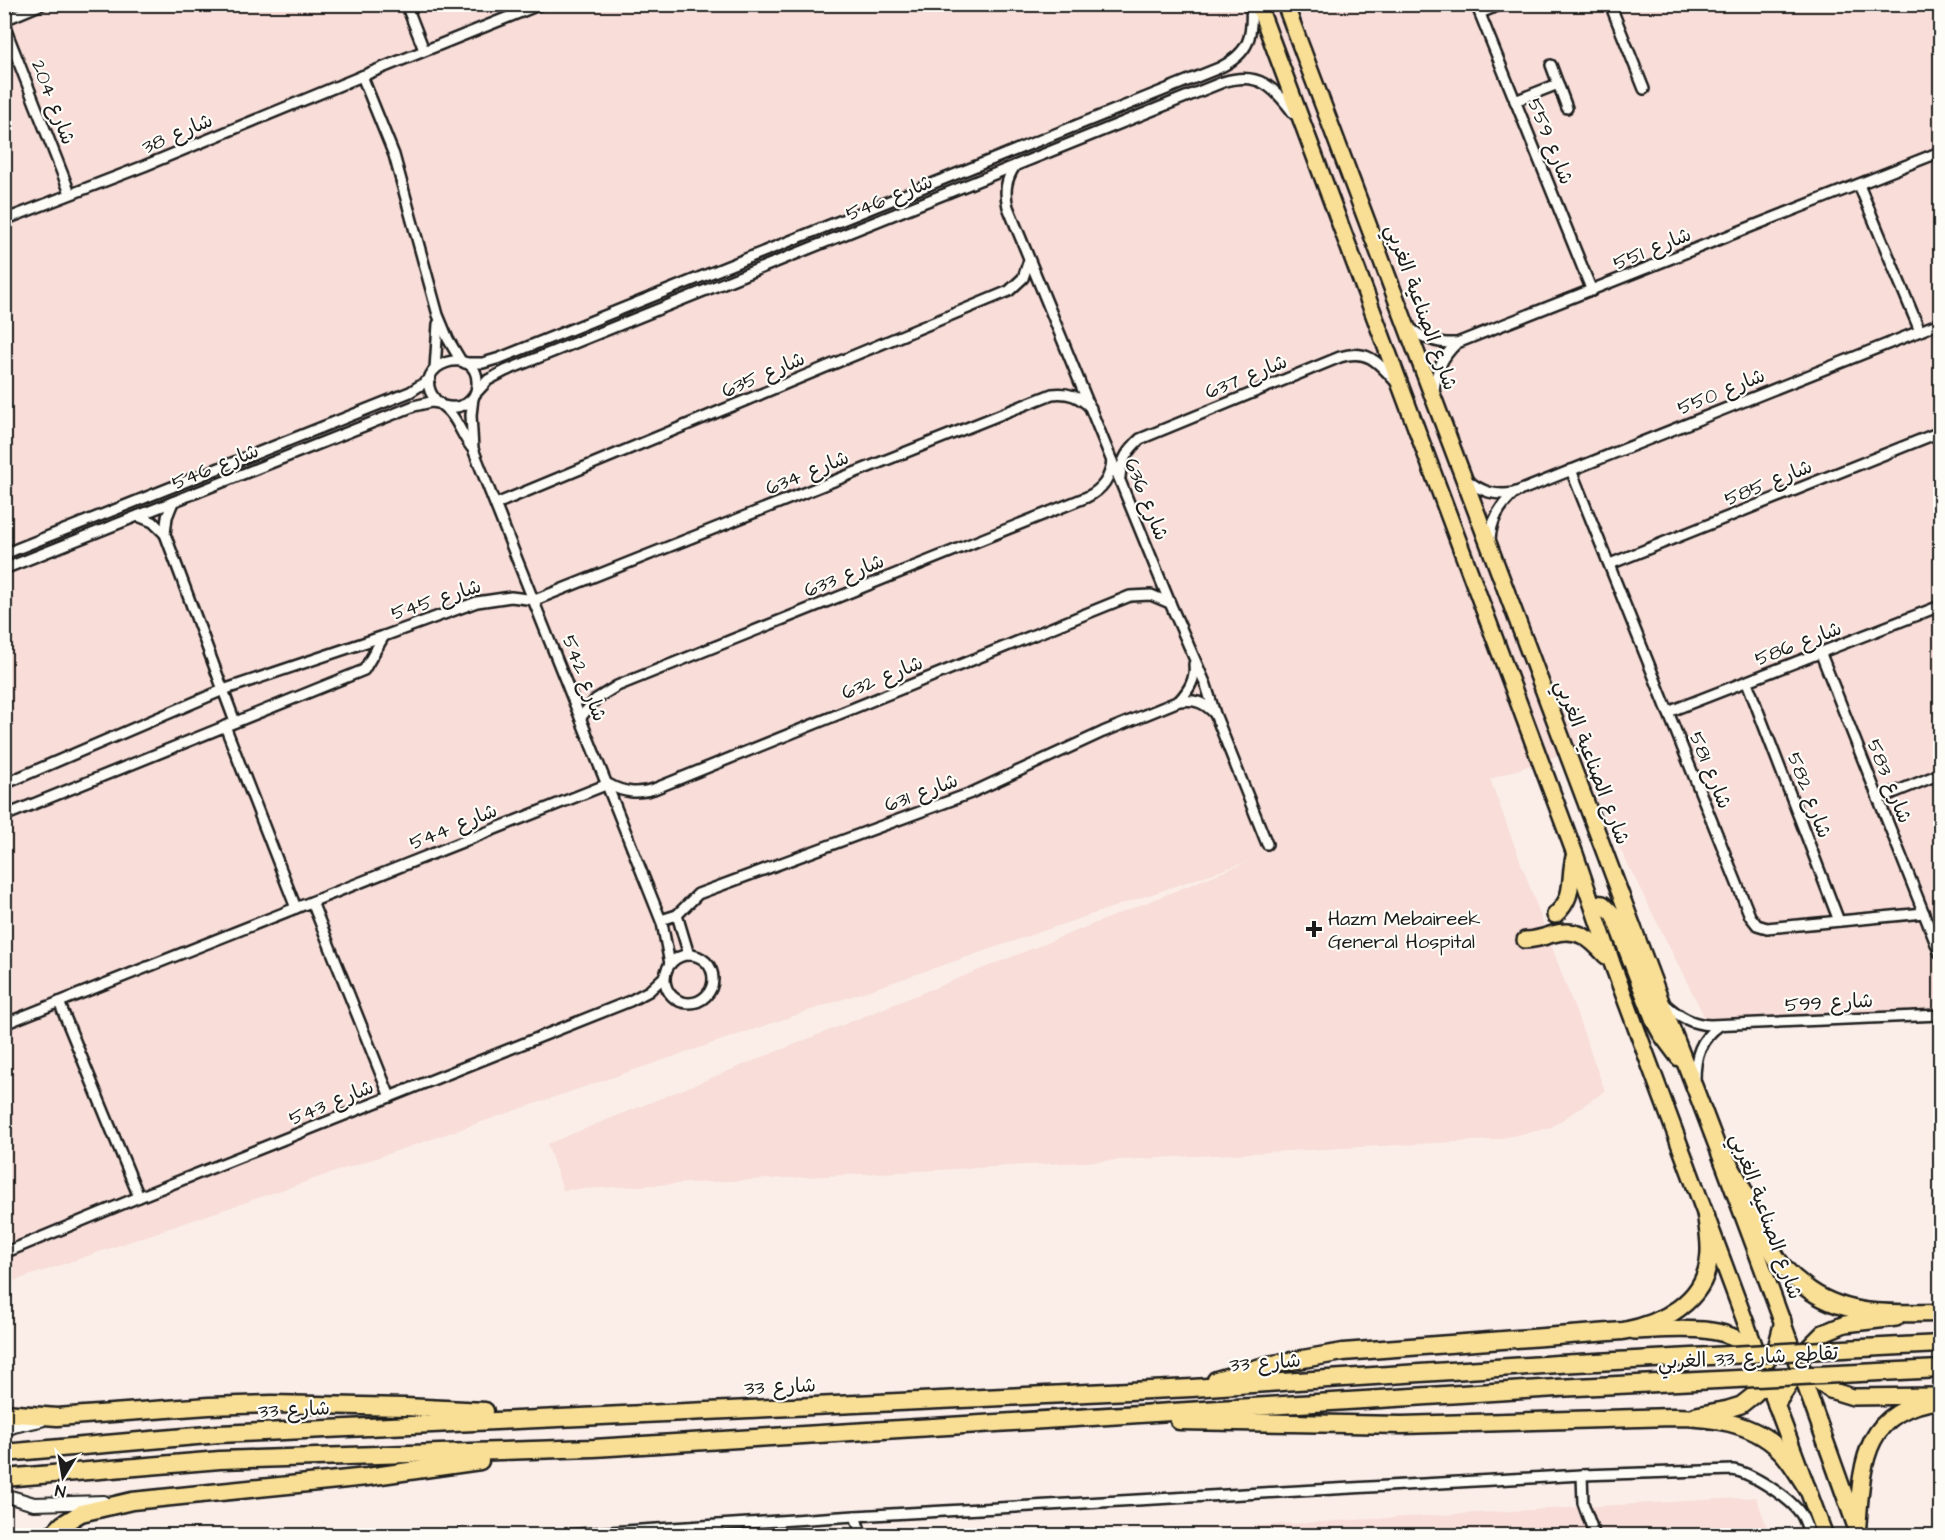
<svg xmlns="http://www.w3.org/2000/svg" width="1945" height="1540" viewBox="0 0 1945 1540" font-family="'Architects Daughter','Playpen Sans Arabic',sans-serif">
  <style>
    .built { fill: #f8ddd8 }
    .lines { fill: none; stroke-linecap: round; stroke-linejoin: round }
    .minor-casing { stroke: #1c1c1c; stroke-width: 14 }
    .tertiary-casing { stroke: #1c1c1c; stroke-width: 16 }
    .primary-casing { stroke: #1c1c1c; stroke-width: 20 }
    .trunk-casing { stroke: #1c1c1c; stroke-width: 21 }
    .minor { stroke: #fdfcf7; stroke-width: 9 }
    .tertiary { stroke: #fdfcf7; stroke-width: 12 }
    .primary { stroke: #f9df96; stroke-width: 15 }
    .trunk { stroke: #f9df96; stroke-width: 16 }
    .trunk-bridge-casing { stroke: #1c1c1c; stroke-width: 21; stroke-linecap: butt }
    .trunk-bridge { stroke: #f9df96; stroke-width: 16 }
    .poi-dot { fill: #1c1c1c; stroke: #fdfcf7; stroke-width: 2 }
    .labels { text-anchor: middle; stroke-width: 4.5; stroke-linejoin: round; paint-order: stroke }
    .street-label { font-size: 20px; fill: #1c1c1c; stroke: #fdfcf7 }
    .poi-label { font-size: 20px; fill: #1c1c1c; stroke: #fdfcf7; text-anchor: start }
  </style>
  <rect width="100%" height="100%" fill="#fbeee9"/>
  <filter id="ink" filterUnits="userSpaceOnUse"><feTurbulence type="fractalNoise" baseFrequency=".0167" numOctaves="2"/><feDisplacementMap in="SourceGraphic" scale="12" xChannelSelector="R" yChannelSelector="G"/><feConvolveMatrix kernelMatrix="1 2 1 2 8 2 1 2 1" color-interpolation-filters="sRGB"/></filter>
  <g filter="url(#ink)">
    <!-- built -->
    <g class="built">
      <polygon points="4,5 1940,5 1940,1012 1705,1018 1571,751 1490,779 1605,1091 1550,1128 1493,1140 563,1190 547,1144 1252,860 5,1284"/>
      <polygon points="1756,1497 1770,1535 1078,1536"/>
    </g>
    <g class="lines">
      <defs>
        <g id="minor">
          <polyline points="406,4 424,50"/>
          <polyline points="1476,4 1592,291"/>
          <polyline points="1610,4 1644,89"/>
          <polyline points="1480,13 1502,4"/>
          <polyline points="4,20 42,4"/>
          <polyline points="4,25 70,193"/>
          <polyline points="1551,65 1567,108"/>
          <polyline points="362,76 394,155 438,315 448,339 461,361"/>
          <polyline points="1515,101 1558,84"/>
          <path d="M1015,166C1006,179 1004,191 1008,207L1170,603L1206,685L1215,714L1267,844"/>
          <polyline points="1859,185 1920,331"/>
          <polyline points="4,220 144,166 362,76 541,4"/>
          <path d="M1408,326C1422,339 1437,344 1457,343L1940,152"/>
          <path d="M465,363H483L500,358L1219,68C1250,53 1253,36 1251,4"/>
          <polyline points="435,369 438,324"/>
          <path d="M1434,391C1436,371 1442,357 1457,343"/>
          <path d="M476,393L488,380L505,371L1223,82C1259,71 1274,87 1294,114"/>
          <path d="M444,406C460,410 476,403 477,385C480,341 407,364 435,399C440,405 447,408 451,414C460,425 463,438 473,449L662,923L670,964"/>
          <polyline points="473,449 471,415 473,398"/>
          <polyline points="1571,470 1750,916 1757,925 1767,928 1924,913"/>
          <path d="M1120,477C1121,460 1128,450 1140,439L1340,357C1367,349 1377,361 1394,380"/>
          <path d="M1467,480C1482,492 1495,496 1514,493L1940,323"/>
          <polyline points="173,502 167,517 165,534 235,722"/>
          <polyline points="496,504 1009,291 1023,278 1029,260"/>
          <polyline points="138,516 153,522 165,534"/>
          <path d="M1490,540C1491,520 1500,506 1514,493"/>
          <polyline points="4,554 410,392 430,379"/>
          <polyline points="1610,564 1940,432"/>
          <polyline points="4,569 414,406 431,402 439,403"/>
          <polyline points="1821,654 1940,954"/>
          <polyline points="1747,682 1839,921"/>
          <path d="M1179,701C1189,690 1196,679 1194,664"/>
          <polyline points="1668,712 1940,606"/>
          <path d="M581,717L596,699L617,686L1087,497C1103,489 1110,478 1112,461"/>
          <polyline points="225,726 296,908"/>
          <polyline points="4,784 223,690 384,636"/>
          <polyline points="1878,799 1940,774"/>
          <path d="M4,816L364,670L384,636L477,602L511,597L535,600L1052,394C1068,392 1079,396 1091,408"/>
          <polyline points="312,902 390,1097"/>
          <path d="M677,915L698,894L971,793L1103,732L1179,701C1194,699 1204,702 1214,713"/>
          <polyline points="661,920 677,915 689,955"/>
          <circle cx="689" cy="979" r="24"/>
          <polyline points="59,1002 139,1197"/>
          <path d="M1664,1003C1678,1016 1691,1024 1710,1025L1940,1015"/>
          <path d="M4,1024L608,784C624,793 637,794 654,789L1130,596L1151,595L1170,603"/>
          <path d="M1695,1080C1695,1056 1700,1039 1720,1025"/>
          <polyline points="4,1253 139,1197 630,1001 649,991 665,976"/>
          <polyline points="1582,1475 1583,1503 1595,1536"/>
          <polyline points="855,1516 862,1536"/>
          <path d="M549,1536L855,1516L1582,1475L1733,1470C1752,1473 1790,1498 1801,1514C1805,1520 1807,1528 1810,1536"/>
        </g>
        <g id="tertiary">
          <polyline points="4,1430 14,1426 41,1420"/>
          <polyline points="4,1495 34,1504 104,1502"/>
        </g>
        <g id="primary">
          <polyline points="1258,4 1575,854 1612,963 1825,1536"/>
          <path d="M1285,4L1660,999C1730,1175 1794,1352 1857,1530"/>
          <polyline points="1592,903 1603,904 1613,914 1655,1023 1661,1034 1679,1058"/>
          <path d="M1555,915C1576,896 1568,881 1574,857"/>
          <path d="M1525,940C1535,940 1544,937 1553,934C1578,927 1591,939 1606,956"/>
          <path d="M1634,1331C1670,1330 1733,1321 1755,1354"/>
          <polyline points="1804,1371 1830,1390 1853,1397 1935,1396"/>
          <polyline points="1776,1405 1793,1379 1805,1351 1823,1333 1845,1324 1896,1318"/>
          <polyline points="1696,1415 1728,1409 1741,1405 1755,1394 1761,1388 1762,1367 1776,1348 1783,1321"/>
        </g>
        <g id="trunk">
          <path d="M1720,1150C1742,1182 1755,1217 1773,1252C1780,1265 1792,1277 1804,1286C1844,1318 1892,1313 1940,1313"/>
          <path d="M1216,1380L1268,1365L1343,1352L1623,1331C1661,1324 1705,1302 1709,1258C1711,1244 1708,1229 1706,1216"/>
          <polyline points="4,1413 57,1417 209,1406 272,1404 405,1407 485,1411"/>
          <path d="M1179,1421L1402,1425L1673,1417C1710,1417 1752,1422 1779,1449C1791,1460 1798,1475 1807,1488"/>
          <polyline points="4,1453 219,1434 1192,1388 1558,1364"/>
          <polyline points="4,1478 220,1460 594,1448 1557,1388"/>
          <path d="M1857,1530C1862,1466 1861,1410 1940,1400"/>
          <polyline points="51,1536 63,1524 81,1513 132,1501 367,1477 480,1461"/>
        </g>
      </defs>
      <!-- minor casing -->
      <use href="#minor" class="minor-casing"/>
      <!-- tertiary casing -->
      <use href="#tertiary" class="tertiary-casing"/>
      <!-- primary casing -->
      <use href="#primary" class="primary-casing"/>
      <!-- trunk casing -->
      <use href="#trunk" class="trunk-casing"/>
      <!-- minor -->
      <use href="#minor" class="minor"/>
      <!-- tertiary -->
      <use href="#tertiary" class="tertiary"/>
      <!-- primary -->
      <use href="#primary" class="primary"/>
      <!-- trunk -->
      <use href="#trunk" class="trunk"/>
      <defs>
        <g id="trunk-bridge">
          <polyline points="1558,1364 1940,1344"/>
          <polyline points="1557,1388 1940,1369"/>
        </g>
      </defs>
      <!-- trunk-bridge casing -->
      <use href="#trunk-bridge" class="trunk-bridge-casing"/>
      <!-- trunk-bridge -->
      <use href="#trunk-bridge" class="trunk-bridge"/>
    </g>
  </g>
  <!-- markers -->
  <path class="poi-dot" d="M1311 920h6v6h6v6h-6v6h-6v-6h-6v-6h6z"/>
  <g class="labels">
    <!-- street labels -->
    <g class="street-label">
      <text transform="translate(54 102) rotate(69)" y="7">شارع 204</text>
      <text transform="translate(177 133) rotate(-23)" y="7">شارع 38</text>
      <text transform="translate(1551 141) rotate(68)" y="7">شارع 559</text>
      <text transform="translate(889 197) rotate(-22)" y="7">شارع 546</text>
      <text transform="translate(1652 248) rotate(-22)" y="7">شارع 551</text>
      <text transform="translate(1422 307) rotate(70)" y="7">شارع الصناعية الغربي</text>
      <text transform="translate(763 374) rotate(-23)" y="7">شارع 635</text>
      <text transform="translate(1246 376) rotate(-22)" y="7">شارع 637</text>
      <text transform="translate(1721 391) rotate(-22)" y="7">شارع 550</text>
      <text transform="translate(215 466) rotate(-22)" y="7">شارع 546</text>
      <text transform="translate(807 472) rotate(-22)" y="7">شارع 634</text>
      <text transform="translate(1768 482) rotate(-22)" y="7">شارع 585</text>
      <text transform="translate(1147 499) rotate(68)" y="7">شارع 636</text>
      <text transform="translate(844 575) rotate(-22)" y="7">شارع 633</text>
      <text transform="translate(436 599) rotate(-18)" y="7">شارع 545</text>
      <text transform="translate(1798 643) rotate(-21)" y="7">شارع 586</text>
      <text transform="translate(882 677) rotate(-22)" y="7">شارع 632</text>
      <text transform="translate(585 678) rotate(69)" y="7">شارع 542</text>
      <text transform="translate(1593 762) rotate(69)" y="7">شارع الصناعية الغربي</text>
      <text transform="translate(1711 770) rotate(68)" y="7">شارع 581</text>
      <text transform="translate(1890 781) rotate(68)" y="7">شارع 583</text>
      <text transform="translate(921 792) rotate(-20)" y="7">شارع 631</text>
      <text transform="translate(1810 795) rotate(69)" y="7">شارع 582</text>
      <text transform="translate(453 826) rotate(-22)" y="7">شارع 544</text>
      <text transform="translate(1829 1002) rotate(-3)" y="7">شارع 599</text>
      <text transform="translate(331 1102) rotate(-22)" y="7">شارع 543</text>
      <text transform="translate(1767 1216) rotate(70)" y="7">شارع الصناعية الغربي</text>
      <text transform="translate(1748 1357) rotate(-3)" y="7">تقاطع شارع 33 الغربي</text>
      <text transform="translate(1265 1362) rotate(-4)" y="7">شارع 33</text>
      <text transform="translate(780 1386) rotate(-3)" y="7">شارع 33</text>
      <text transform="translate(294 1409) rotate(-3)" y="7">شارع 33</text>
    </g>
    <!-- poi labels -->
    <g class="poi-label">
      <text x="1328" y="925">Hazm Mebaireek<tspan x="1328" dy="23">General Hospital</tspan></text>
    </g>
  </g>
  <!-- margin -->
  <rect width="1945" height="1540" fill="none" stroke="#fdfcf7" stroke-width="24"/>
  <rect x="12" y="12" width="1921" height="1516" fill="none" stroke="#1c1c1c" stroke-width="2" filter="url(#ink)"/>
  <!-- north arrow -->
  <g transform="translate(63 1477) rotate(191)" stroke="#fdfcf7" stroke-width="4.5" paint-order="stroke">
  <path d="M0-4.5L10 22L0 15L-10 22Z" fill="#1c1c1c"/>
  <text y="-9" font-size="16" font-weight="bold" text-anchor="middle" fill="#1c1c1c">N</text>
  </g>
</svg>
